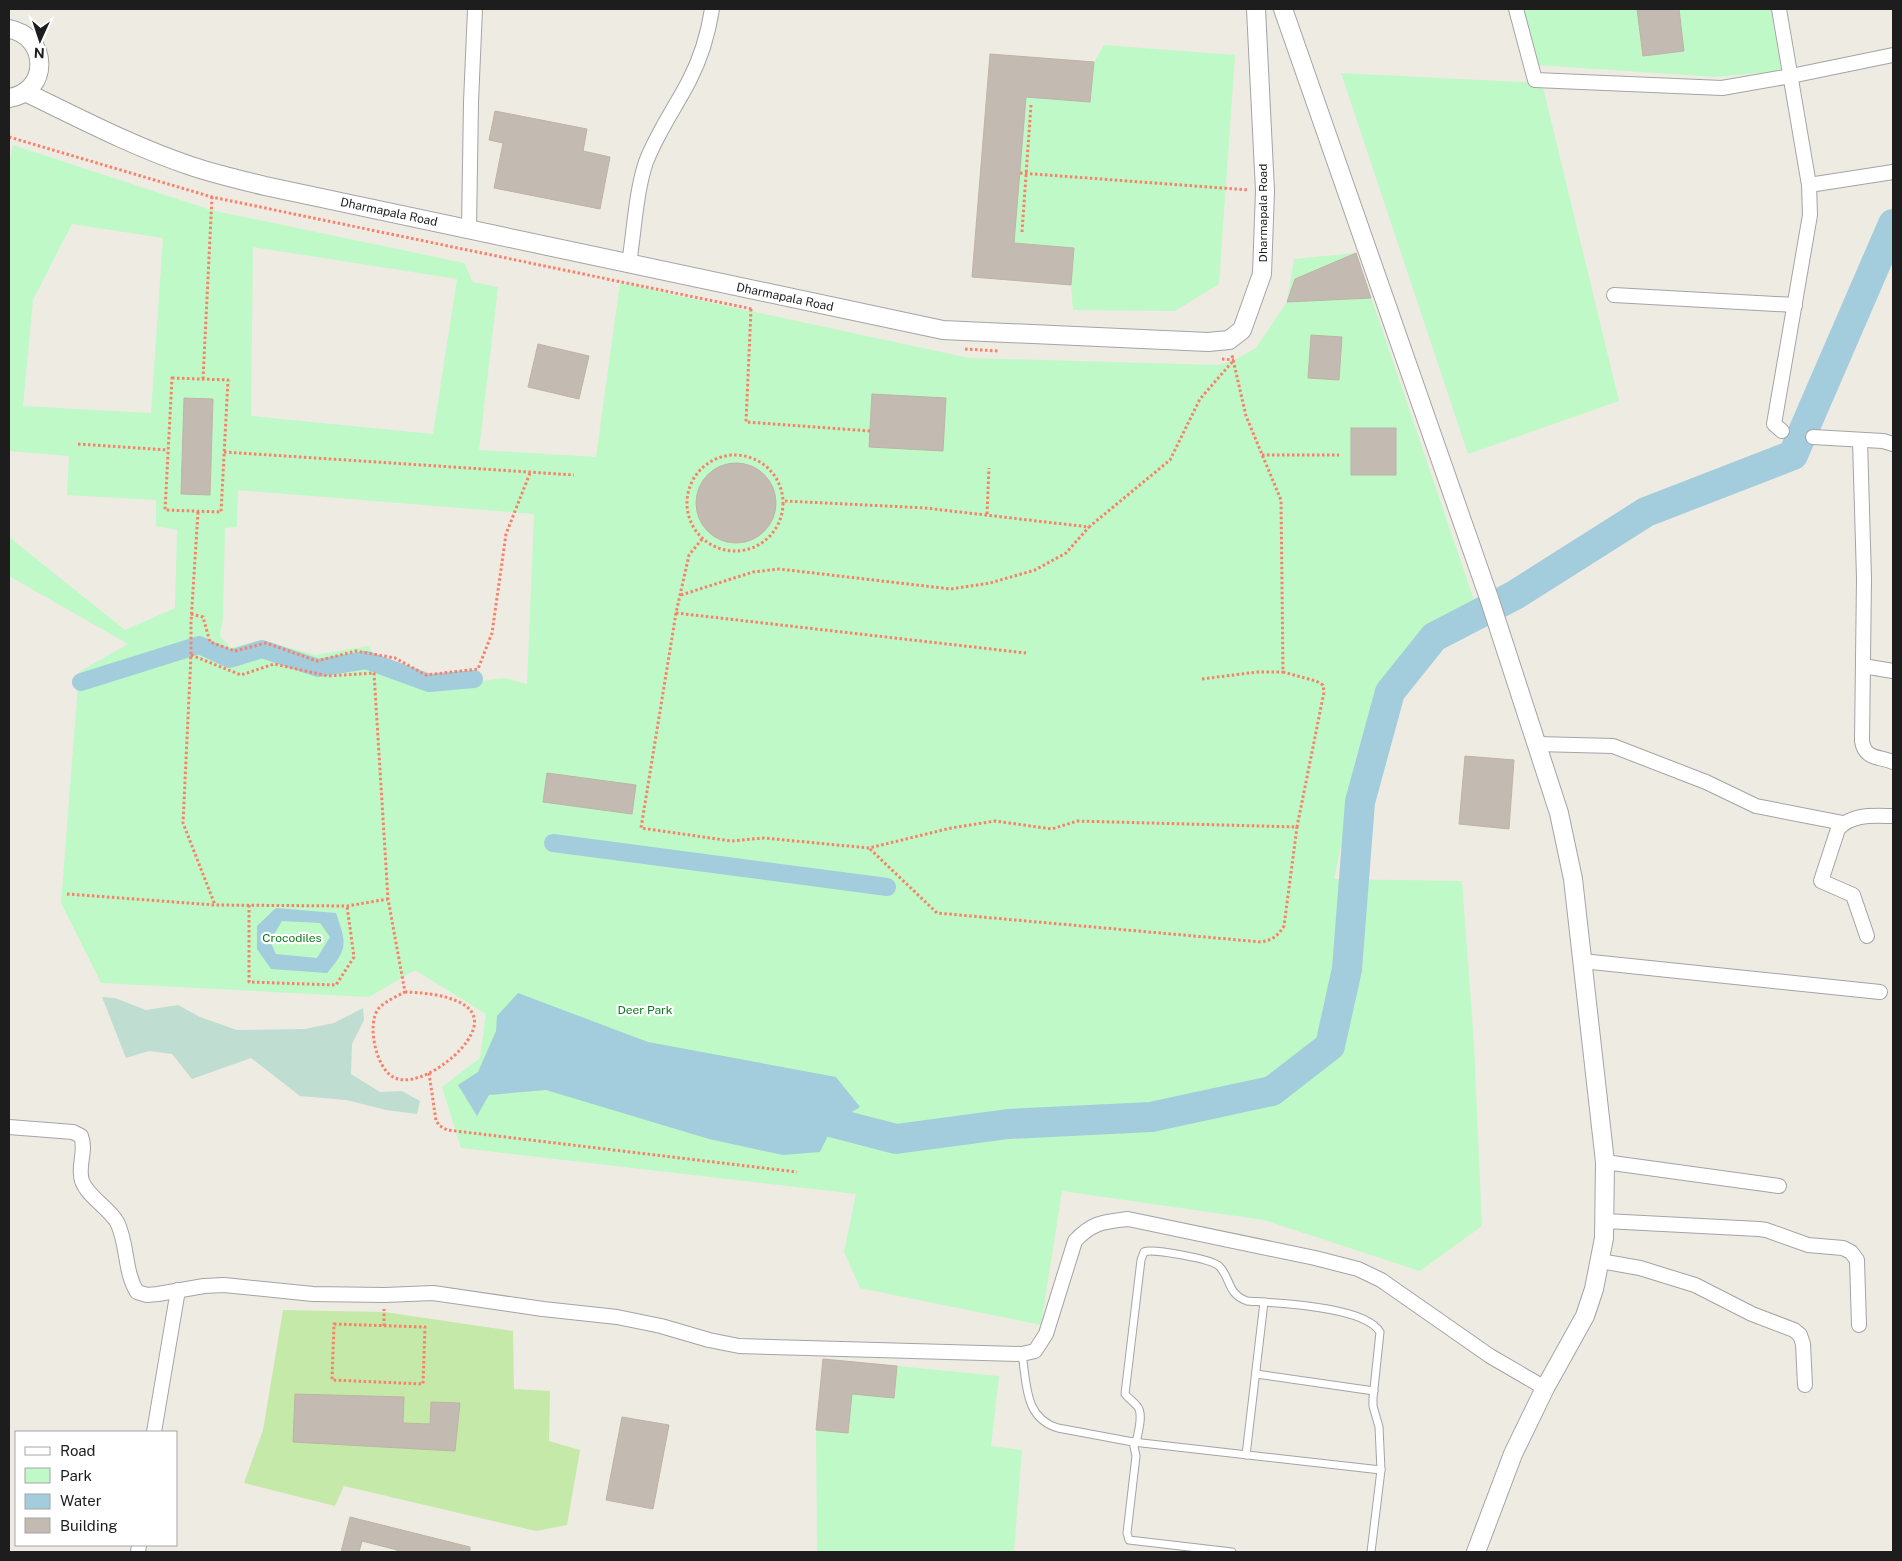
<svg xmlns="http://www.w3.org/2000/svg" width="1902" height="1561" viewBox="0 0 1902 1561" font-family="'Public Sans',sans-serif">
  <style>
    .grass { fill: #c5e9a8 }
    .wetland { fill: #c0ddd1 }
    .park { fill: #bff9c7; fill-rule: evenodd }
    .water { fill: #a3ccdc; fill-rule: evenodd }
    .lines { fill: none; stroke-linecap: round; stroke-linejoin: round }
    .canal { stroke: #a3ccdc; stroke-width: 18 }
    .river { stroke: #a3ccdc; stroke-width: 30 }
    .building { fill: #c3bab2; stroke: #c0b3a5 }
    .service-casing { stroke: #a4a4a4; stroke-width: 9 }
    .minor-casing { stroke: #a4a4a4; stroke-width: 16 }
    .tertiary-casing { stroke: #a4a4a4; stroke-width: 20 }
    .path { stroke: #fa8069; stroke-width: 3; stroke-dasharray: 2.5 2.5; stroke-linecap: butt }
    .service { stroke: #fff; stroke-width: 7 }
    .minor { stroke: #fff; stroke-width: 14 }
    .tertiary { stroke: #fff; stroke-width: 18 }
    .labels { text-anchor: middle; stroke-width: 4.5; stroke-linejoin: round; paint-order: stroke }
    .street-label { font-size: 12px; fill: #1d1d1d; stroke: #fff }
    .park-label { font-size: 12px; fill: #0b7b1b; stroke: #fff }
  </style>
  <rect width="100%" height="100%" fill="#eeebe3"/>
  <!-- grass -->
  <polygon class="grass" points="283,1310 384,1312 513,1331 514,1389 550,1391 549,1441 580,1450 567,1525 536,1531 344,1486 335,1506 244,1483 263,1430"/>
  <!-- wetland -->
  <polygon class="wetland" points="102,997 115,998 146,1010 178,1005 200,1017 237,1030 305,1029 334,1023 363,1008 364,1020 352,1044 351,1074 380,1092 402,1091 420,1101 417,1114 386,1110 346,1100 300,1096 251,1058 192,1079 172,1054 149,1051 126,1058"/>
  <!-- park -->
  <g class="park">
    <polygon points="1521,9 1771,9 1781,71 1716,77 1537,65"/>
    <polygon points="1104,45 1235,55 1219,284 1175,311 1073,310 1071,285 1074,248 1014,243 1026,97 1090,102 1094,62"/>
    <polygon points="1341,73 1542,83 1619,401 1468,454"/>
    <path d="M13,145L211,210L464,263L473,282L498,287L479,450L596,457L620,283L969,358L1218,365L1234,360L1256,348L1287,302L1294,259L1356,253L1476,606L1419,632L1374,693L1334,879L1462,881L1474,1044L1482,1226L1420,1271L1264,1220L1062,1191L1041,1325L860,1288L844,1252L856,1194L461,1148L442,1087L480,1058L486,1014L415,970L369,997L101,983L61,903L79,672L128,644L9,576V537L125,630L175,608L177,530L156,526V500L67,495L69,456L9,451V164ZM72,224L163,238L151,413L23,406L33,300ZM253,247L457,279L433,434L251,416ZM238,490L534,514L527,684L504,678L439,687L381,673L369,646L315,655L262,640L231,648L220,636L223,617L225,528L237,527Z"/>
    <polygon points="897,1366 999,1376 991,1446 1022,1450 1014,1552 817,1552 816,1430 848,1433 852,1394 894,1398"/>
  </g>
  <!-- water -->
  <g class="water">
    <path d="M276,908L336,913C346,943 349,948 327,973L271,969L257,949V926ZM282,921L320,923L330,937L317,958L276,954L270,941Z"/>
    <polygon points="518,993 648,1042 836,1077 860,1107 834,1123 820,1152 783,1155 709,1139 546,1090 489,1095 477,1116 458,1085 478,1072 496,1031 497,1016"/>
  </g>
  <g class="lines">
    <!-- canal -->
    <g class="canal">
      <polyline points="81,682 199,645 230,659 262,649 318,668 366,660 429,683 474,679"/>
      <polyline points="553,843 887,887"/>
    </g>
    <!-- river -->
    <polyline class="river" points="796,1113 896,1139 1008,1124 1151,1117 1272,1091 1330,1046 1347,969 1360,802 1390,692 1434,637 1515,595 1646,512 1793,455 1893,224"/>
  </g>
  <!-- building -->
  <g class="building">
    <polygon points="1637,9 1679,9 1684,51 1643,56"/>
    <polygon points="990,54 1094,62 1090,102 1026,97 1014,243 1074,248 1071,285 972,277"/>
    <polygon points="495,111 587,129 583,151 610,157 600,209 494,188 503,143 489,140"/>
    <polygon points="1356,253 1371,298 1287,302 1295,279"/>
    <polygon points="1311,335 1342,337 1339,380 1308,378"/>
    <polygon points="538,344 589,356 579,399 528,387"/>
    <polygon points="872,394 946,398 943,451 869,447"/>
    <polygon points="184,398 213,399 210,495 181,494"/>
    <rect x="1351" y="428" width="45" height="47"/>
    <circle cx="736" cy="503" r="40"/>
    <polygon points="1465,756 1514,760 1509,829 1459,824"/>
    <polygon points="547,773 636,785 632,814 543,802"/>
    <polygon points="823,1359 897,1366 894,1398 852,1394 848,1433 816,1430"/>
    <polygon points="295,1394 404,1397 403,1423 430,1424 431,1402 460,1403 455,1451 293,1442"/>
    <polygon points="622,1417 669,1425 653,1509 606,1500"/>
    <polygon points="350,1517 470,1547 470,1552 397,1552 397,1550 362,1541 359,1552 341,1552"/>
  </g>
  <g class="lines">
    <defs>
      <g id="service">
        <path d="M1022,1354C1027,1384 1024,1418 1058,1428L1133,1442L1136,1456L1127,1533L1129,1540L1232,1552"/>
        <polyline points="1256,1374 1374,1391"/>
        <polyline points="1133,1442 1381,1470"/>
        <path d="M1136,1443C1138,1433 1144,1413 1137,1406C1133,1401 1129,1399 1125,1394L1141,1260L1144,1252C1152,1248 1211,1259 1219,1266C1231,1278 1227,1294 1247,1301C1276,1303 1365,1306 1380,1332L1373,1398V1406L1379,1427L1381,1470L1371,1552"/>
        <polyline points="1246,1455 1264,1302"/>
      </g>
      <g id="minor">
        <polyline points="1516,9 1535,80 1722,88 1791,76 1893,55"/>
        <polyline points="1779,9 1809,185 1810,215 1774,424 1782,431"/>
        <polyline points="1809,185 1893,172"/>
        <polyline points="469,229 471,102 475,9"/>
        <path d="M629,264C634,232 636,191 646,162C657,133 675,108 689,81C701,58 708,35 712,9"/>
        <polyline points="1614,295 1795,305"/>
        <polyline points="1813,437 1883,441 1893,444"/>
        <path d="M1860,441L1864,578L1862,741C1865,760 1879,756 1893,762"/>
        <polyline points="1863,666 1893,671"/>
        <polyline points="1537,744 1613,746 1706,782 1756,806 1843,823"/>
        <path d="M1867,936L1853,895L1821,881L1838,829C1852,813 1875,816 1893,816"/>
        <polyline points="1582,961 1880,992"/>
        <path d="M9,1127L73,1132L81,1136C87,1151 77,1166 82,1181C88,1197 108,1207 117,1222C128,1244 124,1271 137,1292L147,1295L158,1294L204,1286L224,1285L313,1294L385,1295L433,1293L543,1309L617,1317L661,1326L709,1340L739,1346L1022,1354L1035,1351L1046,1334L1075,1241C1092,1222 1104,1222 1128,1219L1315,1258L1358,1269L1381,1280L1490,1356L1545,1388"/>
        <polyline points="1605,1162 1779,1186"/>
        <polyline points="1605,1221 1759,1229 1766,1230 1808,1245 1843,1248 1851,1252 1857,1260 1859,1325"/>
        <polyline points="1600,1261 1640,1268 1695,1285 1752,1314 1794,1330 1800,1335 1803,1344 1805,1385"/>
        <polyline points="154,1432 178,1290"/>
        <polyline points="138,1552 139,1545"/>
      </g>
      <g id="tertiary">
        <polyline points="1283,9 1489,598 1559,813 1573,879 1605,1162 1604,1238 1594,1289 1585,1316 1545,1388 1513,1454 1476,1552"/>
        <path d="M9,29C49,36 50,92 9,98"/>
        <path d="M25,92C79,118 134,147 191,166C215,174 240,180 265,186L943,330L1208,342L1229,340L1242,330L1262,274L1265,191L1256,9"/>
      </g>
    </defs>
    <!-- service casing -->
    <use href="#service" class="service-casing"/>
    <!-- minor casing -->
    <use href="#minor" class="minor-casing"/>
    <!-- tertiary casing -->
    <use href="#tertiary" class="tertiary-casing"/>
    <!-- path -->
    <g class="path">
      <polyline points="9,137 212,197 752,309"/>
      <polyline points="1020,173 1249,190"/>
      <polyline points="1022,232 1031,105"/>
      <polyline points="751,309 746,422 870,431"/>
      <polyline points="965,349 998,351"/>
      <polyline points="1222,359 1234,360"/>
      <polygon points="172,378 228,380 221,512 165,510"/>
      <polyline points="203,379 212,197"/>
      <polyline points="78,444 168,450"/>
      <polyline points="224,452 574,475"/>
      <circle cx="735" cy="503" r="48"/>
      <polyline points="1262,455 1339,455"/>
      <polyline points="785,501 925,508 1089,527 1170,460 1200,399 1233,361"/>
      <polyline points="198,512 191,622 191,655 183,823 215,905"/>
      <polyline points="987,514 989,468"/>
      <polyline points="702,539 689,555 676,613 641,828 731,841 764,838 869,848 951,828 995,821 1052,829 1077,821 1297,827 1324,692 1323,685 1316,681 1283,672 1281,500 1246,416 1232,355"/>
      <polyline points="681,595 753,572 779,569 951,589 990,583 1035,570 1066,553 1089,527"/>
      <polyline points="676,613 1026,653"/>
      <polyline points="191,614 203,617 210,642 235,651 266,643 317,661 356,651 395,658 426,675 478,669 492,633 506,534 530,473"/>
      <polyline points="191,655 241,675 274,664 328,676 374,673 388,899 405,992"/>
      <polyline points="1202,679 1257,672 1283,672"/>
      <path d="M870,849L937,913L1261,942C1272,940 1278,936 1284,926L1297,827"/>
      <polyline points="67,894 215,905 347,906 388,899"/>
      <polyline points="249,905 249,982 336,985 354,957 347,906"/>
      <path d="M405,992C440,993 503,1002 460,1050C447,1064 414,1088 393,1077C376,1068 366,1023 379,1008C386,1001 397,996 405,992Z"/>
      <polyline points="429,1073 436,1121 440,1126 447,1130 797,1172"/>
      <polygon points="334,1324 425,1327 423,1384 332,1380"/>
      <polyline points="384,1326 384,1309"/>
    </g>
    <!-- service -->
    <use href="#service" class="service"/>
    <!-- minor -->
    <use href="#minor" class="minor"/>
    <!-- tertiary -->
    <use href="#tertiary" class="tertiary"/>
  </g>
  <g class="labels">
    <!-- street labels -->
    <g class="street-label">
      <text transform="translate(389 212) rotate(12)" y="4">Dharmapala Road</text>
      <text transform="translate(1263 213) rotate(-90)" y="4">Dharmapala Road</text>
      <text transform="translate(785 297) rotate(12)" y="4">Dharmapala Road</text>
    </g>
    <!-- park labels -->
    <g class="park-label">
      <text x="292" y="942">Crocodiles</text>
      <text x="645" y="1014">Deer Park</text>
    </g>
  </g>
  <!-- border -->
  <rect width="1902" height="1561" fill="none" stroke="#1d1d1d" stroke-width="20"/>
  <!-- legend -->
  <rect x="15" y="1431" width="162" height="115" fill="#ffffff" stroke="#a5a5a5"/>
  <rect x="25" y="1447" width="25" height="8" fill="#ffffff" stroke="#a5a5a5"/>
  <text x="60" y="1456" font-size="15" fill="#1d1d1d">Road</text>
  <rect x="25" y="1468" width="25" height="15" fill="#bff9c7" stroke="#a5a5a5"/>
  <text x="60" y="1481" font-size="15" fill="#1d1d1d">Park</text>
  <rect x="25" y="1494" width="25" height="15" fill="#a3ccdc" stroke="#a5a5a5"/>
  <text x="60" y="1506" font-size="15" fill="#1d1d1d">Water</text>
  <rect x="25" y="1518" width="25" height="15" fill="#c3bab2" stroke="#a5a5a5"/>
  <text x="60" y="1531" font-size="15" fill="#1d1d1d">Building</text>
  <!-- north arrow -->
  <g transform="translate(40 40) rotate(183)" stroke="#ffffff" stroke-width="4" paint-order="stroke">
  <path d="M0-4L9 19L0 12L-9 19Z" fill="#1d1d1d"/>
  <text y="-8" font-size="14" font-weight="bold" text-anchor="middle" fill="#1d1d1d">N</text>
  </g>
</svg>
